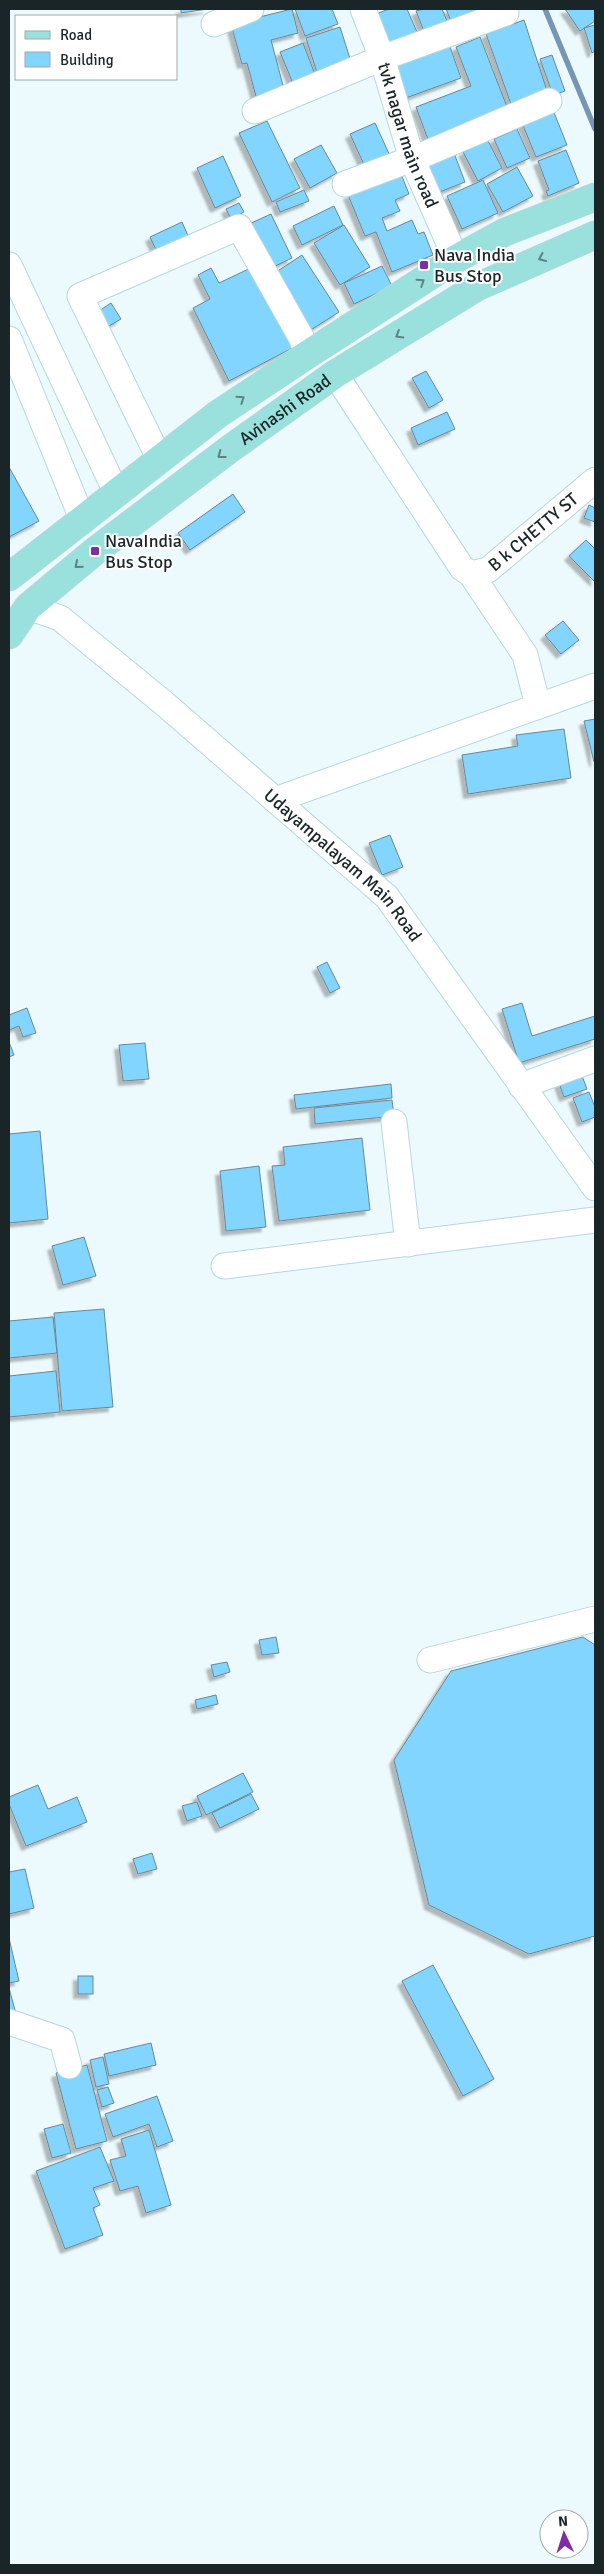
<svg xmlns="http://www.w3.org/2000/svg" width="604" height="2574" viewBox="0 0 604 2574" font-family="Signika,sans-serif">
  <style>
    .lines { fill: none; stroke-linecap: round; stroke-linejoin: round }
    .stream { stroke: #7696b4; stroke-width: 5.5 }
    .building { fill: #82d5fe; stroke: #6c8693; filter: url(#shadow) }
    .minor-casing { stroke: #b6d7dd; stroke-width: 27 }
    .major-casing { stroke: #d1d3d4; stroke-width: 29 }
    .minor { stroke: #fff; stroke-width: 25 }
    .major { stroke: #9ae1dd; stroke-width: 28 }
    .oneway { stroke: #5a8382 }
    .poi-dot { fill: #7b2fa1; stroke: #fff; stroke-width: 2 }
    .labels { text-anchor: middle; stroke-width: 4; stroke-linejoin: round; paint-order: stroke }
    .street-label { font-size: 18px; fill: #192527; stroke: #fff }
    .poi-label { font-size: 18px; fill: #192527; stroke: #fff; text-anchor: start }
  </style>
  <defs>
    <filter id="shadow"><feDropShadow dx="-4.5" dy="4.5" stdDeviation="1" flood-color="#0004"/></filter>
  </defs>
  <rect width="100%" height="100%" fill="#edfafd"/>
  <g class="lines">
    <!-- stream -->
    <polyline class="stream" points="545,9 595,129"/>
  </g>
  <!-- building -->
  <g class="building">
    <polygon points="181,9 208,9 181,13"/>
    <polygon points="292,9 298,33 271,40 285,93 257,100 247,63 242,64 231,24"/>
    <polygon points="295,9 332,9 338,24 305,36"/>
    <polygon points="389,9 407,9 420,39 392,51 376,14"/>
    <polygon points="424,9 442,9 449,26 425,34 416,11"/>
    <polygon points="446,9 477,9 480,15 453,26"/>
    <polygon points="565,9 595,9 595,21 580,31"/>
    <polygon points="524,20 549,97 513,110 486,34"/>
    <polygon points="595,25 595,51 592,53 584,28"/>
    <polygon points="340,27 353,68 319,79 306,38"/>
    <polygon points="480,37 509,112 429,142 416,107 471,86 456,47"/>
    <polygon points="303,43 316,77 294,86 280,52"/>
    <polygon points="449,44 461,78 403,99 391,65"/>
    <polygon points="552,55 565,91 553,95 540,59"/>
    <polygon points="553,110 567,145 536,157 522,123"/>
    <polygon points="267,121 300,188 272,202 239,133"/>
    <polygon points="375,123 391,158 366,169 350,134"/>
    <polygon points="517,129 530,158 507,168 494,139"/>
    <polygon points="487,139 502,168 478,181 463,152"/>
    <polygon points="321,145 337,173 310,188 294,159"/>
    <polygon points="566,150 579,183 548,196 546,191 549,190 538,161"/>
    <polygon points="454,153 465,182 437,193 426,164"/>
    <polygon points="223,156 241,196 215,208 197,168"/>
    <polygon points="517,167 533,196 503,212 487,184"/>
    <polygon points="401,174 409,194 395,200 400,211 382,218 387,231 412,220 418,234 424,232 433,255 392,272 376,232 365,236 348,195"/>
    <polygon points="483,180 498,213 462,229 447,196"/>
    <polygon points="304,190 309,201 280,212 276,202"/>
    <polygon points="239,203 244,212 231,219 226,209"/>
    <polygon points="334,206 343,225 302,245 293,226"/>
    <polygon points="271,214 292,258 269,269 247,225"/>
    <polygon points="182,222 189,238 157,252 150,237"/>
    <polygon points="344,225 370,267 340,285 314,243"/>
    <polygon points="302,255 339,312 306,333 270,276"/>
    <polygon points="257,265 298,345 229,381 193,308 210,299 198,275 211,268 219,283"/>
    <polygon points="382,266 392,286 354,304 344,283"/>
    <polygon points="111,303 121,319 109,326 99,311"/>
    <polygon points="426,371 443,400 429,408 412,378"/>
    <polygon points="447,412 455,429 418,445 411,428"/>
    <polygon points="9,467 39,521 9,537"/>
    <polygon points="233,494 245,512 190,550 178,533"/>
    <polygon points="589,505 595,508 595,522 584,518"/>
    <polygon points="586,540 595,549 595,582 569,556"/>
    <polygon points="563,621 579,640 561,654 545,635"/>
    <polygon points="595,719 595,762 594,762 584,721"/>
    <polygon points="564,729 571,778 468,794 462,755 518,746 516,735"/>
    <polygon points="390,835 403,867 382,875 369,843"/>
    <polygon points="327,962 340,988 330,993 317,967"/>
    <polygon points="522,1003 532,1036 595,1016 595,1039 519,1063 502,1009"/>
    <polygon points="27,1008 36,1033 23,1037 19,1026 9,1030 9,1015"/>
    <polygon points="9,1042 14,1055 9,1057"/>
    <polygon points="145,1043 149,1079 123,1081 119,1045"/>
    <polygon points="582,1076 587,1089 564,1097 559,1083"/>
    <polygon points="391,1084 392,1098 296,1109 294,1095"/>
    <polygon points="589,1092 595,1107 595,1117 582,1122 573,1098"/>
    <polygon points="392,1100 394,1116 315,1124 314,1108"/>
    <polygon points="40,1131 48,1219 9,1223 9,1134"/>
    <polygon points="362,1138 370,1210 279,1221 272,1166 285,1165 283,1147"/>
    <polygon points="259,1166 266,1227 226,1231 220,1171"/>
    <polygon points="84,1237 96,1276 63,1285 52,1246"/>
    <polygon points="104,1309 113,1407 62,1411 54,1313"/>
    <polygon points="53,1317 57,1353 9,1358 9,1321"/>
    <polygon points="56,1371 60,1412 9,1417 9,1376"/>
    <polygon points="276,1637 279,1653 262,1655 259,1640"/>
    <polygon points="583,1637 595,1645 595,1936 529,1954 429,1905 394,1760 451,1671"/>
    <polygon points="227,1662 230,1672 214,1677 211,1665"/>
    <polygon points="216,1695 218,1704 197,1709 195,1700"/>
    <polygon points="243,1773 253,1792 206,1815 197,1796"/>
    <polygon points="38,1785 48,1809 77,1797 87,1822 26,1846 9,1804 9,1797"/>
    <polygon points="251,1794 259,1809 220,1828 212,1813"/>
    <polygon points="197,1802 202,1816 187,1821 182,1806"/>
    <polygon points="152,1853 157,1869 138,1874 133,1859"/>
    <polygon points="9,1869 9,1872 25,1869 34,1908 9,1914"/>
    <polygon points="9,1938 19,1981 9,1983"/>
    <polygon points="433,1965 494,2079 463,2096 402,1981"/>
    <rect x="78" y="1976" width="15" height="18"/>
    <polygon points="9,1988 15,2010 9,2012"/>
    <polygon points="151,2043 156,2065 109,2076 104,2054"/>
    <polygon points="103,2057 109,2084 96,2087 90,2060"/>
    <polygon points="87,2065 107,2141 76,2149 56,2073"/>
    <polygon points="108,2087 114,2103 102,2107 97,2090"/>
    <polygon points="157,2096 173,2141 157,2147 149,2124 113,2137 105,2114"/>
    <polygon points="63,2124 71,2153 52,2158 44,2129"/>
    <polygon points="149,2130 171,2205 146,2213 138,2186 120,2191 110,2160 126,2156 121,2139"/>
    <polygon points="100,2147 114,2181 93,2188 100,2205 93,2208 103,2235 65,2249 36,2171"/>
  </g>
  <g class="lines">
    <defs>
      <g id="minor">
        <path id="s1" d="M363,9L382,58L412,159L456,259"/>
        <polyline points="214,24 251,9"/>
        <polyline points="255,111 382,58 506,13"/>
        <polyline points="345,184 425,154 549,101"/>
        <polyline points="9,265 117,494"/>
        <polyline points="9,339 83,521"/>
        <path id="s2" d="M335,374L462,568L471,574L488,570L595,480"/>
        <polyline points="160,460 80,296 239,227 302,339 307,355"/>
        <polyline points="471,574 525,655 538,706"/>
        <path id="s3" d="M28,607L60,618L166,705L387,897L595,1188"/>
        <polyline points="275,800 595,686"/>
        <polyline points="521,1086 595,1059"/>
        <polyline points="394,1122 408,1244"/>
        <polyline points="224,1266 595,1220"/>
        <polyline points="430,1660 595,1619"/>
        <polyline points="9,2022 62,2040 69,2066"/>
      </g>
      <g id="major">
        <polyline points="9,577 218,414 307,355 456,259 505,232 595,197"/>
        <path id="s4" d="M9,635L28,607L95,551L231,448L335,374L477,287L595,235"/>
      </g>
    </defs>
    <!-- minor casing -->
    <use href="#minor" class="minor-casing"/>
    <!-- major casing -->
    <use href="#major" class="major-casing"/>
    <!-- minor -->
    <use href="#minor" class="minor"/>
    <!-- major -->
    <use href="#major" class="major"/>
  </g>
  <!-- one-way arrows -->
  <defs><path id="oneway-chevron" d="M-2-3.5L2.5 0L-2 3.5" fill="none" stroke-width="1.6" stroke-linecap="round" stroke-linejoin="round" transform="scale(1.25)"/></defs>
  <g class="oneway">
    <use href="#oneway-chevron" transform="translate(542 258) rotate(156)"/>
    <use href="#oneway-chevron" transform="translate(421 282) rotate(-33)"/>
    <use href="#oneway-chevron" transform="translate(399 335) rotate(149)"/>
    <use href="#oneway-chevron" transform="translate(241 399) rotate(-34)"/>
    <use href="#oneway-chevron" transform="translate(221 455) rotate(143)"/>
    <use href="#oneway-chevron" transform="translate(78 565) rotate(140)"/>
  </g>
  <!-- markers -->
  <g class="poi-dot">
    <rect x="419" y="260" width="10" height="10" rx="2.5"/>
    <rect x="90" y="546" width="10" height="10" rx="2.5"/>
  </g>
  <g class="labels">
    <!-- street labels -->
    <g class="street-label">
      <text dy="6" stroke="none"><textPath href="#s1" startOffset="134">tvk nagar main road</textPath></text>
      <text dy="6" stroke="none"><textPath href="#s4" startOffset="358">Avinashi Road</textPath></text>
      <text dy="6" stroke="none"><textPath href="#s2" startOffset="319">B k CHETTY ST</textPath></text>
      <text dy="6" stroke="none"><textPath href="#s3" startOffset="410">Udayampalayam Main Road</textPath></text>
    </g>
    <!-- poi labels -->
    <g class="poi-label">
      <text x="434" y="261">Nava India<tspan x="434" dy="21">Bus Stop</tspan></text>
      <text x="105" y="547">NavaIndia<tspan x="105" dy="21">Bus Stop</tspan></text>
    </g>
  </g>
  <!-- border -->
  <rect width="604" height="2574" fill="none" stroke="#192527" stroke-width="20"/>
  <!-- legend -->
  <rect x="15" y="15" width="162" height="65" fill="#ffffff" stroke="#a3a8a9"/>
  <rect x="25" y="31" width="25" height="8" fill="#9ae1dd" stroke="#a3a8a9"/>
  <text x="60" y="40" font-size="15" fill="#192527">Road</text>
  <rect x="25" y="52" width="25" height="15" fill="#82d5fe" stroke="#a3a8a9"/>
  <text x="60" y="65" font-size="15" fill="#192527">Building</text>
  <!-- north arrow -->
  <g transform="translate(564 2534) rotate(356)"><circle r="24" fill="#ffffff" stroke="#a3a8a9"/>
  <path d="M0-4L9 19L0 12L-9 19Z" fill="#7b2fa1"/>
  <text y="-8" font-size="14" font-weight="bold" text-anchor="middle" fill="#192527">N</text>
  </g>
</svg>
